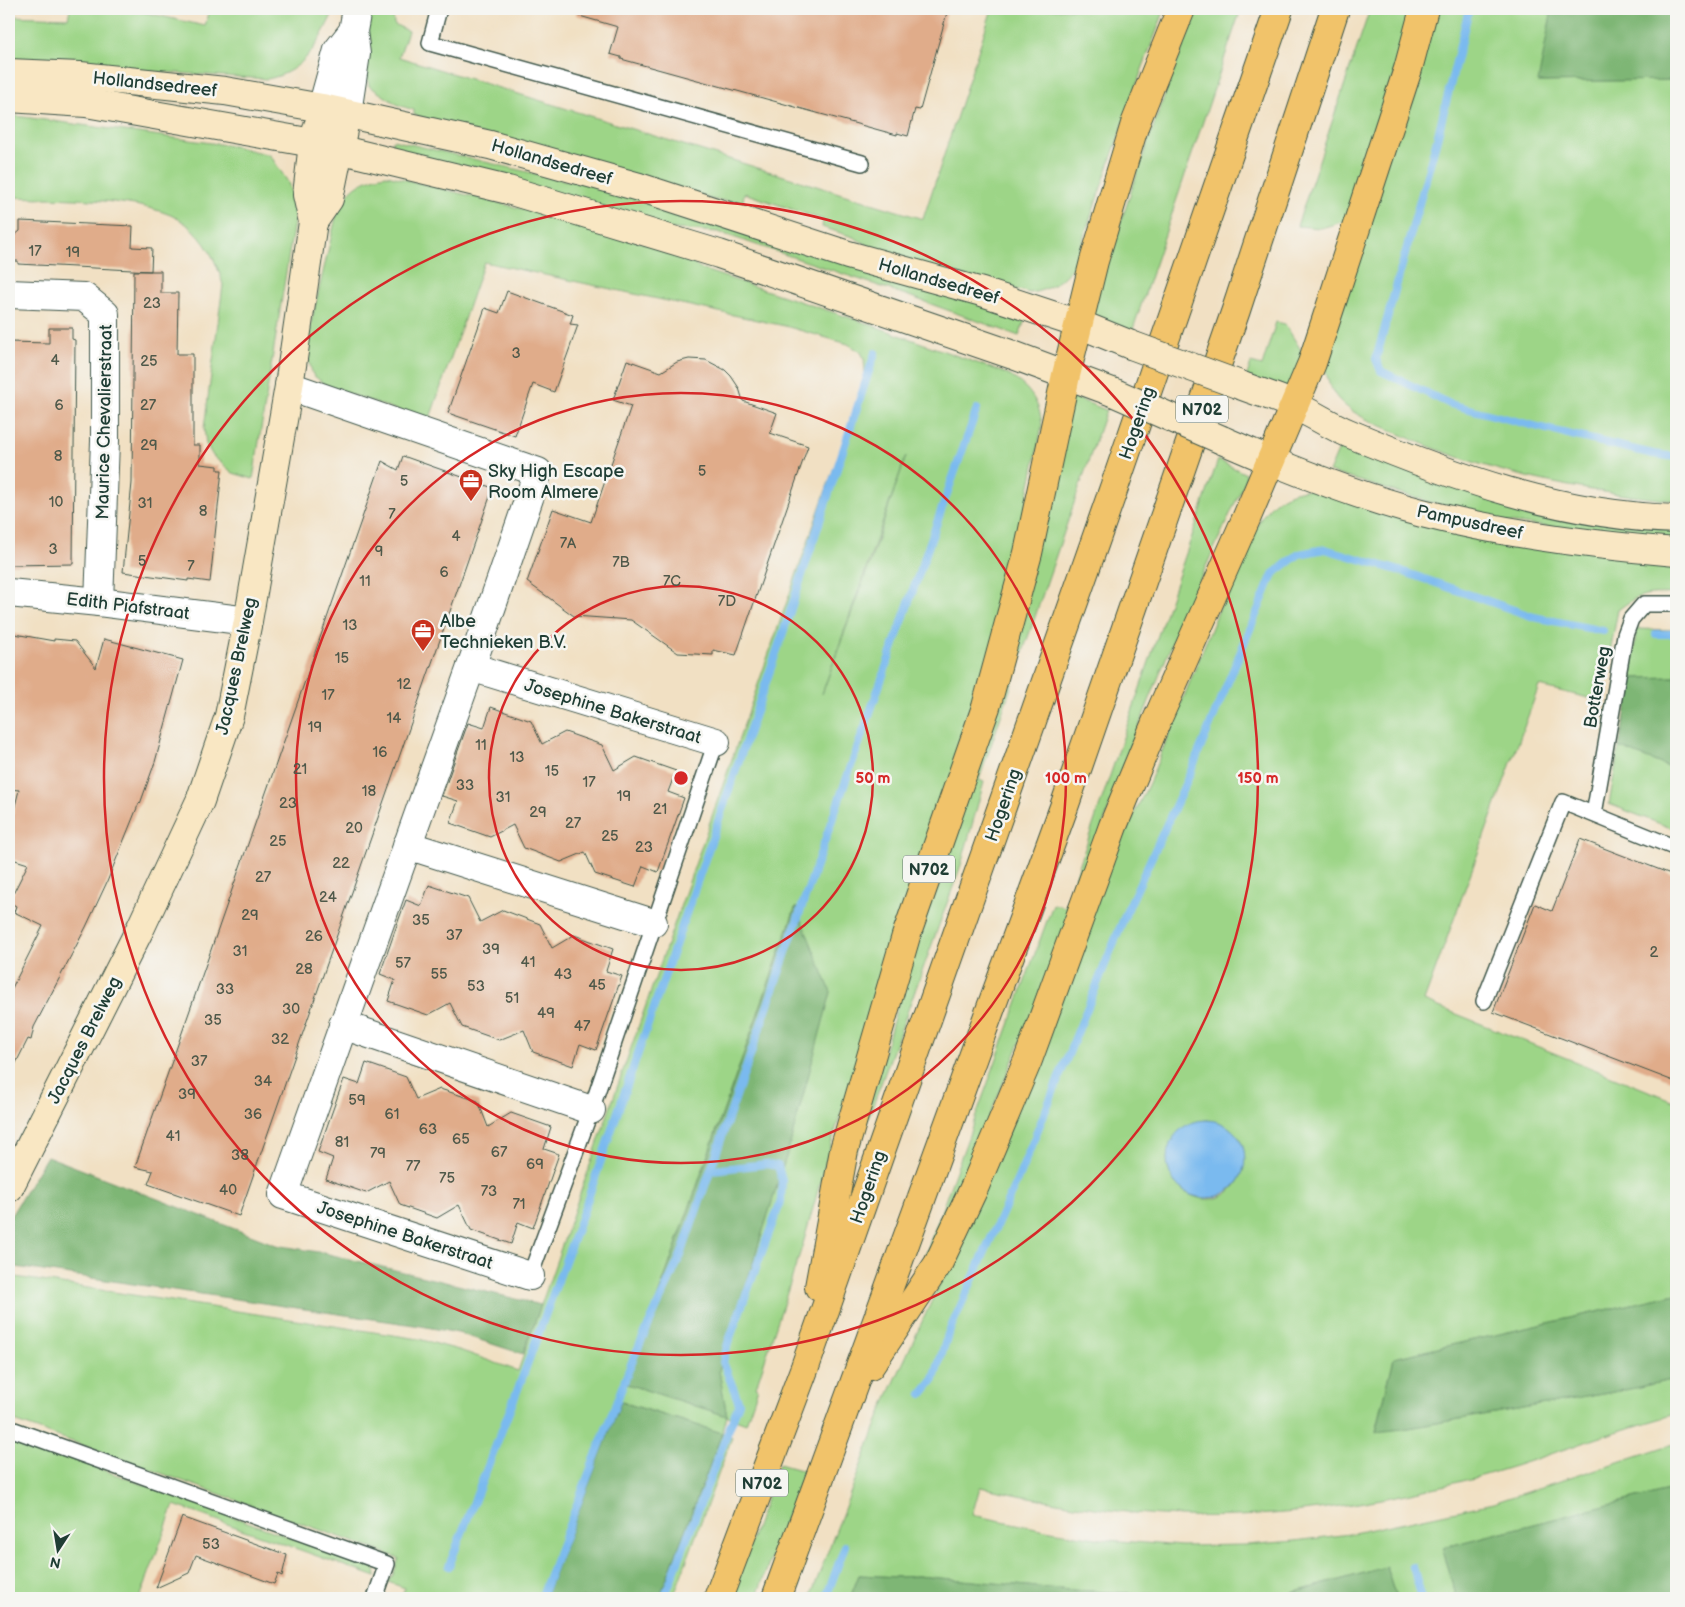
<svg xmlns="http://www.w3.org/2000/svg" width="1685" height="1607" viewBox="0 0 1685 1607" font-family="'Balsamiq Sans',sans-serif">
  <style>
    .green { fill: #9dd587; stroke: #5e895e; fill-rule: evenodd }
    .forest { fill: #7eb674; stroke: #4e7a54 }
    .water { fill: #7abaef; stroke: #4c7c92 }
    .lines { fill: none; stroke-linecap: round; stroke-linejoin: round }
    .stream { stroke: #7abaef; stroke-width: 8 }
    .building { fill: #e0ac8a }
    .lane-casing { stroke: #3e5549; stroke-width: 18 }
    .street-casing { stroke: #3e5549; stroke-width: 30 }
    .secondary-casing { stroke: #3e5549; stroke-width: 30 }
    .highway-casing { stroke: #3e5549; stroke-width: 30 }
    .lane { stroke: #fff; stroke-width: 15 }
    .street { stroke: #fff; stroke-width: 28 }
    .secondary { stroke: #f9e7c3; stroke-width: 28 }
    .highway { stroke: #f1c36a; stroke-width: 28 }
    .secondary-bridge-casing { stroke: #3e5549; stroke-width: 30; stroke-linecap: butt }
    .secondary-bridge { stroke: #f9e7c3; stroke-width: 28 }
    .ring { fill: none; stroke: #d62828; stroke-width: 2.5 }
    .labels { text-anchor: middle; stroke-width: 5; stroke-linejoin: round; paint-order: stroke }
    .number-label { font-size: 15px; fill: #4f594a }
    .shield { fill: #f6f6f2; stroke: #60746d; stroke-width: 1 }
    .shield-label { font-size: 16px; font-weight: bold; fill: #1f3d34 }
    .street-label { font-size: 18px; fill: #1f3d34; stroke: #f6f6f2 }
    .poi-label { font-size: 18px; fill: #1f3d34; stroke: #f6f6f2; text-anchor: start }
    .centre { fill: #d62828; stroke: #f6f6f2; stroke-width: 2.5 }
    .ring-label { font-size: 15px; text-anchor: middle; font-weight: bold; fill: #d62828; stroke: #f6f6f2; stroke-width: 5; stroke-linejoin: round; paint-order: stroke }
  </style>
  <rect width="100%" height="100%" fill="#f6f6f2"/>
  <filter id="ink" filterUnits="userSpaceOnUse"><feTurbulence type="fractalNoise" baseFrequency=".02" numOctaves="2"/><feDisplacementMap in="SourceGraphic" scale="10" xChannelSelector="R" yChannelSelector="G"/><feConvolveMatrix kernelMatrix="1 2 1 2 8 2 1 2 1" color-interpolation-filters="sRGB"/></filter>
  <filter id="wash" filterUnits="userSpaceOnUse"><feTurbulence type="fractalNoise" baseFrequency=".0096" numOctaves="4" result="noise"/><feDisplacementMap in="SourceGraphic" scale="20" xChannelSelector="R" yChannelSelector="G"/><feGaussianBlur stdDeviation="1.12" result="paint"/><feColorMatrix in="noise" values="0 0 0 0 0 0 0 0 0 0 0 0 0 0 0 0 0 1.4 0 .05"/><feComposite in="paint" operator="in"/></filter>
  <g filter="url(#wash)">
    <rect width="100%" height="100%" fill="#f1e0c3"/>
    <!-- green -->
    <g class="green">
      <path d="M70,9H130L205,26L210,9H335C319,41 306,72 267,79L133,70L9,65V16L68,18Z"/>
      <path d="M370,9H394L393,14L394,24L408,31L399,57L923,219L992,9H1165L1141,72L1074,265C1062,281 1050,290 1030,293L892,258L853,237L822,227L823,220L744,193L743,202L714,200L414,115V110L398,105L369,86L364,62L363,38Z"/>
      <path d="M1198,9H1241L1131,335L1090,320C1099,282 1112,246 1125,210C1147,143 1171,75 1198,9Z"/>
      <polygon points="1370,9 1415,9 1349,220 1321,228 1297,226"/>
      <path d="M1433,9H1552L1539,82L1676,80V501C1577,491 1484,473 1393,431C1375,423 1355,416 1340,401C1330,391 1327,377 1324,363Z"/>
      <path d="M9,115L233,146L270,155L288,182L296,210L253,479L233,473L213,456L206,444L204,428L223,285C217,261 205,239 186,224C151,196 54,199 9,197Z"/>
      <polygon points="393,140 553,178 620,190 1026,317 1019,336 906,295 718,232 659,228 390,153"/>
      <path d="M387,175L547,215L668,250L704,270L863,322L1005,373C1027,385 1040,400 1042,426L1002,622L830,1147L803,1244L756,1387L758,1388L746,1423L727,1416L722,1433L732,1437L673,1598H659L722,1433L622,1402L545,1598H401L405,1588L388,1582L393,1575L399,1558L9,1419V1276L419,1339L462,1351L518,1371L862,387L865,373L864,359L861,352L848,344L785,326L484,262L429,421L327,386L313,375L305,349L336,217C343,192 361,178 387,175ZM906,456L870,562L822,694ZM795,908L831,992L789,1147L719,1371L727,1416L627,1384Z"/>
      <polygon points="1276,322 1285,324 1304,355 1288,397 1246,378 1251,363 1262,366"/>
      <polygon points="1070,396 1106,410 979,780 984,782 961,865 856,1152"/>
      <polygon points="1343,439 1676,531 1676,542 1490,520 1329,472"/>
      <polygon points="1218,460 1246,474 1246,479 1180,623 1126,759 1060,947 930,1259 925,1256 1053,904 1065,907"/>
      <path d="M1317,489L1676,558V594C1647,593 1640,593 1618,610L1601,701L1539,686L1424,1001L1676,1102V1294L1394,1358L1376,1431L1403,1429L1625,1390L1676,1379V1414C1653,1421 1630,1427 1607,1435C1567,1448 1527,1463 1485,1475C1387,1501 1284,1520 1182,1516C1114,1514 1047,1501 980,1487L972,1515L1051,1531L1109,1540L1181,1546L1246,1545L1295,1541L1349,1534L1493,1503L1676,1443V1488L1444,1547L1443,1554L1457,1598H1396L1386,1567L1274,1598H1225L1070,1590L918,1576L898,1577L859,1575L850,1598H810L886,1400L957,1246L1102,881L1150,781L1218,612L1260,520C1275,497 1290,490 1317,489ZM1206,1120C1271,1127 1245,1217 1193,1196C1178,1190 1171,1180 1167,1164L1201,1121Z"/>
      <polygon points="1636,629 1676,630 1676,677 1632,678"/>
      <polygon points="1619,747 1676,770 1676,830 1609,804"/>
      <polygon points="9,1436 375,1568 376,1577 174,1505 140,1598 9,1598"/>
      <polygon points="779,1464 804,1471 756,1598 730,1598"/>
    </g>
    <!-- forest -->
    <g class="forest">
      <polygon points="1552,9 1676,9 1676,80 1538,82"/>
      <polygon points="1676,677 1676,770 1619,747 1632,678"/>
      <polygon points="796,907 831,992 789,1147 719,1371 727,1416 627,1384"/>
      <polygon points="47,1156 276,1245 324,1253 541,1305 523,1354 458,1333 421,1326 9,1266 9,1219"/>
      <polygon points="1676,1294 1676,1379 1625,1390 1403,1429 1376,1432 1394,1358"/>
      <polygon points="621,1402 722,1433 659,1598 545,1598"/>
      <polygon points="1676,1488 1676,1598 1457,1598 1443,1554 1444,1547"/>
      <polygon points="1386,1567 1396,1598 1274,1598"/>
      <polygon points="859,1575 898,1577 918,1576 1070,1590 1225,1598 850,1598"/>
    </g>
    <!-- water -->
    <circle class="water" cx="1206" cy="1159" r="39"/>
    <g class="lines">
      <!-- stream -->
      <g class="stream">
        <polyline points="1469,9 1437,139 1376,359 1381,371 1450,404 1554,431 1653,454 1676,457"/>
        <polyline points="1656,634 1676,634"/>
        <polyline points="922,1394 934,1379 948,1334 1019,1176 1126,913 1188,778 1273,574 1299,554 1325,549 1407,573 1534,617 1603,631"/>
        <polyline points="449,1566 521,1381 585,1207 783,633 875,353"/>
        <polyline points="1413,1567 1422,1598"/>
        <polyline points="541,1598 633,1359 681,1255 832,820 977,409"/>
        <polyline points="664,1598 739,1403 723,1362 728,1343 781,1201 782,1180 778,1166 766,1164 712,1170"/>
        <polyline points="826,1598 845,1546"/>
      </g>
    </g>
    <g id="blocks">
      <!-- building -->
      <g class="building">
        <polygon points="577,9 948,9 920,110 915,109 908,136 897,133 897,135 621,59 621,57 610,54 618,27 576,15"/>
        <polygon points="20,221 133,226 132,247 152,248 151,271 18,264 18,261 9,261 9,240 20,231"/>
        <polygon points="134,271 161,271 161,293 178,293 177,354 193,354 193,445 200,445 200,464 218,466 218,470 222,470 210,582 188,579 188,581 123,572 132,483"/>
        <polygon points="507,291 573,315 570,324 578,325 554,392 533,384 515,436 448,413 485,308 499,313"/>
        <polygon points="49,328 72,328 72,339 75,340 73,564 9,565 9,342 49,343"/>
        <polygon points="689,359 706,360 725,370 731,376 739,388 743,401 777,413 770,433 808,446 736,655 713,650 713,655 678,653 631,620 574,616 527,582 553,509 591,522 631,406 613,400 627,360 661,372 677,362"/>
        <polygon points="403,456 493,488 239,1216 148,1184 153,1171 135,1167 382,461 398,470"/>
        <polygon points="9,633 54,641 54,639 75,641 96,668 104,639 183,660 155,762 140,804 139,803 107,882 86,927 34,1027 31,1040 28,1039 9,1077 9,994 43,926 14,912 16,906 9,902 28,864 9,858 9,830 19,790 9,789"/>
        <polygon points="491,707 531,721 542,744 565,732 602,745 614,770 636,757 676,771 668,792 684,798 658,872 643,866 635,887 595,874 585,852 561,862 524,848 513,825 490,837 450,823 458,801 442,796 455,759 468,723 484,728"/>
        <polygon points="1580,839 1676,876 1676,1082 1493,1012 1535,904 1552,911"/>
        <polygon points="429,885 468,898 480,922 503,910 540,924 552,948 574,935 613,949 606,971 622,976 596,1050 580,1044 573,1066 533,1052 524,1030 499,1040 462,1027 450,1003 428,1015 388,1001 395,980 380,974 399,919 406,900 421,906"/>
        <polygon points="366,1063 406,1077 416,1099 440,1089 478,1101 488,1127 511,1113 551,1127 544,1149 559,1154 533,1228 518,1222 511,1244 471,1230 459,1205 437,1218 400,1205 389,1181 366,1193 326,1179 333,1158 318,1152 337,1098 344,1079 359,1084"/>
        <polygon points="182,1517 287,1555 282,1576 278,1574 274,1584 196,1555 189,1573 156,1588"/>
      </g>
    </g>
  </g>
  <g filter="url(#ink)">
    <use href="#blocks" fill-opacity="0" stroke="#3e5549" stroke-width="1"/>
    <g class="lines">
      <defs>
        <g id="lane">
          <polyline points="439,9 430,43 862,163"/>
          <polyline points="1594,814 1625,635 1631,619 1644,604 1676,604"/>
          <polyline points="1484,1001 1563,802 1676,848"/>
          <polyline points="530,1276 591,1110 716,742"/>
          <polyline points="9,1428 387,1564 375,1598"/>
        </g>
        <g id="street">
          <polyline points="322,108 338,50 353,31"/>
          <polyline points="347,113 356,54 353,31 357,9"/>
          <polyline points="9,294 84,297 105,314 105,441 99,602"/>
          <polyline points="289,386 538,472 471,667 283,1195 530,1276"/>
          <polyline points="9,593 99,602 248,621"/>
          <polyline points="471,667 716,742"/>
          <polyline points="407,845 653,923"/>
          <polyline points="343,1025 591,1110"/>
        </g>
        <g id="secondary">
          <polyline points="9,73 80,76 225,91 322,108 490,145 639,187 848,255 982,292 1079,324 1131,345"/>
          <polyline points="9,98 86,103 313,143 508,190 719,254 1013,355 1115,393"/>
          <polyline points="313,222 329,199 343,130"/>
          <path d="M1240,385C1258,392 1276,397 1293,405C1312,413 1329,425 1348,433C1453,477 1561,516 1676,519"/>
          <path d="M1222,440C1286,468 1354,495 1422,513C1505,534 1591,545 1676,552"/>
          <polyline points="9,1188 141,927 200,801 229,716 248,621 289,386 313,222 307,195 313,143 318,126"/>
        </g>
        <g id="highway">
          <polyline points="819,1287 844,1150 906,936 986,707 1028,553 1066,375 1094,261 1135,124 1181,9"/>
          <polyline points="870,1366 938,1264 975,1186 1028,1060 1113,826 1157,720 1246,519 1312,363 1408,69 1424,9"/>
          <polyline points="718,1598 805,1367 1116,482 1279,9"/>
          <polyline points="776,1598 1064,807 1236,310 1335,9"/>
        </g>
      </defs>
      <!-- lane casing -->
      <use href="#lane" class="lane-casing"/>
      <!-- street casing -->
      <use href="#street" class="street-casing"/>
      <!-- secondary casing -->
      <use href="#secondary" class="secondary-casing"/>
      <!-- highway casing -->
      <use href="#highway" class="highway-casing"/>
      <!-- lane -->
      <use href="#lane" class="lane"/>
      <!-- street -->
      <use href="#street" class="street"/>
      <!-- secondary -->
      <use href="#secondary" class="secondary"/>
      <!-- highway -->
      <use href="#highway" class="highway"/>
      <defs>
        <g id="secondary-bridge">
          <polyline points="1131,345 1240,385"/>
          <polyline points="1115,393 1222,440"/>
        </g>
      </defs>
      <!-- secondary-bridge casing -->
      <use href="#secondary-bridge" class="secondary-bridge-casing"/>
      <!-- secondary-bridge -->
      <use href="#secondary-bridge" class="secondary-bridge"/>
    </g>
  </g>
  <!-- distance rings -->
  <g class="ring">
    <circle cx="681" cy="778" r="192"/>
    <circle cx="681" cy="778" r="385"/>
    <circle cx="681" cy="778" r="577"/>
  </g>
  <!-- icons -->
  <defs>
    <symbol id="office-pin" viewBox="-11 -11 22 30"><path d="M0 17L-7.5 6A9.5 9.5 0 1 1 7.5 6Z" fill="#c8321e" stroke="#f6f6f2"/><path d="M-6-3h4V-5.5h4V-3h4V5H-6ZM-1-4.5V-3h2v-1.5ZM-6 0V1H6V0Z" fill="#fff"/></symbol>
  </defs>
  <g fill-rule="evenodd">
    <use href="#office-pin" x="457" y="467" width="28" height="38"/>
    <use href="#office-pin" x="409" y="617" width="28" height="38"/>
  </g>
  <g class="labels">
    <!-- number labels -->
    <g class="number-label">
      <text x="35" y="256">17</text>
      <text x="73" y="257">19</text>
      <text x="152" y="308">23</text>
      <text x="516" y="358">3</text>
      <text x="55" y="365">4</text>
      <text x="149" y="366">25</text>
      <text x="59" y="410">6</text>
      <text x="148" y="410">27</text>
      <text x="149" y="450">29</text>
      <text x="58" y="461">8</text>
      <text x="702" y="476">5</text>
      <text x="404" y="486">5</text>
      <text x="56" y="507">10</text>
      <text x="145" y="508">31</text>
      <text x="203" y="516">8</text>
      <text x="392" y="519">7</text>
      <text x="456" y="541">4</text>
      <text x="568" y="548">7A</text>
      <text x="53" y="554">3</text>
      <text x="379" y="556">9</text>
      <text x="142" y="566">5</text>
      <text x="621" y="567">7B</text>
      <text x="191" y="571">7</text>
      <text x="444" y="577">6</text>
      <text x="365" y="586">11</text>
      <text x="672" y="586">7C</text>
      <text x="727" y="606">7D</text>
      <text x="350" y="630">13</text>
      <text x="342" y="663">15</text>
      <text x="404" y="689">12</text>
      <text x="328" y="700">17</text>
      <text x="394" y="723">14</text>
      <text x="315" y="732">19</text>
      <text x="481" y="750">11</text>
      <text x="380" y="757">16</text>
      <text x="517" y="762">13</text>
      <text x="300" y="774">21</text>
      <text x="552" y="776">15</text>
      <text x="589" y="787">17</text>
      <text x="465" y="790">33</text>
      <text x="369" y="796">18</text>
      <text x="624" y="801">19</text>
      <text x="503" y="802">31</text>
      <text x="288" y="808">23</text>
      <text x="660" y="814">21</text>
      <text x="538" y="817">29</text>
      <text x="573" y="828">27</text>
      <text x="354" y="833">20</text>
      <text x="610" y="841">25</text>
      <text x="278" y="846">25</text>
      <text x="644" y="852">23</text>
      <text x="341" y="868">22</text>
      <text x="263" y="882">27</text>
      <text x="328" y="902">24</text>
      <text x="250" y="920">29</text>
      <text x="421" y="925">35</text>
      <text x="454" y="940">37</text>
      <text x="314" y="941">26</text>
      <text x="491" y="954">39</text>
      <text x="240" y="956">31</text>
      <text x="1654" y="957">2</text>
      <text x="528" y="967">41</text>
      <text x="403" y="968">57</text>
      <text x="304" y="974">28</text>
      <text x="439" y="979">55</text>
      <text x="563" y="979">43</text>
      <text x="597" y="990">45</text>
      <text x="476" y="991">53</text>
      <text x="225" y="994">33</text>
      <text x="512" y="1003">51</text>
      <text x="291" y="1014">30</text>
      <text x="546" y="1018">49</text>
      <text x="213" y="1025">35</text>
      <text x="582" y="1031">47</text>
      <text x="280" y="1044">32</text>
      <text x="199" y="1066">37</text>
      <text x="263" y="1086">34</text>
      <text x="187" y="1099">39</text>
      <text x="357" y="1105">59</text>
      <text x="253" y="1119">36</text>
      <text x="392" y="1119">61</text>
      <text x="428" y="1134">63</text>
      <text x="173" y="1141">41</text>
      <text x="461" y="1144">65</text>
      <text x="342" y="1147">81</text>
      <text x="499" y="1157">67</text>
      <text x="378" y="1158">79</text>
      <text x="240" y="1160">38</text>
      <text x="535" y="1169">69</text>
      <text x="413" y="1171">77</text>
      <text x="447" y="1183">75</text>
      <text x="228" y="1195">40</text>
      <text x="489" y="1196">73</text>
      <text x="519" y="1209">71</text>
      <text x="211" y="1549">53</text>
    </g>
    <!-- shield labels -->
    <g class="shield">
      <rect x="1176" y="395.5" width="52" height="27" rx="4"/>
      <rect x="903" y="855.5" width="52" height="27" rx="4"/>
      <rect x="736" y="1469.5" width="52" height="27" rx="4"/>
    </g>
    <g class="shield-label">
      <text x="1202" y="415">N702</text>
      <text x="929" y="875">N702</text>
      <text x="762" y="1489">N702</text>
    </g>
    <!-- street labels -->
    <g class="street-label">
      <text transform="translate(155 84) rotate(6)" y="6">Hollandsedreef</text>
      <text transform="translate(552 162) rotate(16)" y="6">Hollandsedreef</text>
      <text transform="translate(939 281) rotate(16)" y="6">Hollandsedreef</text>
      <text transform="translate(104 422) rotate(-89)" y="6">Maurice Chevalierstraat</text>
      <text transform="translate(1137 423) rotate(-71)" y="6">Hogering</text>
      <text transform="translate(1470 522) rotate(12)" y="6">Pampusdreef</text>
      <text transform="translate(128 606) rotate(7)" y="6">Edith Piafstraat</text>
      <text transform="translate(236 666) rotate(-78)" y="6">Jacques Brelweg</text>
      <text transform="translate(1597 687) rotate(-80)" y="6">Botterweg</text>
      <text transform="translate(613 711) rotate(17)" y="6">Josephine Bakerstraat</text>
      <text transform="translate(1003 805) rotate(-71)" y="6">Hogering</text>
      <text transform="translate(84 1040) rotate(-63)" y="6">Jacques Brelweg</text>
      <text transform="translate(868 1187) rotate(-71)" y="6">Hogering</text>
      <text transform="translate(405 1235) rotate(18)" y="6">Josephine Bakerstraat</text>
    </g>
    <!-- poi labels -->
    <g class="poi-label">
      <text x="488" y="477">Sky High Escape<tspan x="488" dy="21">Room Almere</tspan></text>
      <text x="440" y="627">Albe<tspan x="440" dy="21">Technieken B.V.</tspan></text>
    </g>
  </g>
  <circle cx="681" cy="778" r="8" class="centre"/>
  <g class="ring-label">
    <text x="873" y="783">50 m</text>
    <text x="1066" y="783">100 m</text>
    <text x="1258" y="783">150 m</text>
  </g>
  <!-- margin -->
  <rect width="1685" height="1607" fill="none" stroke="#f6f6f2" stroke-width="30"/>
  <!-- north arrow -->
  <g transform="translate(58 1550) rotate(192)" stroke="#f6f6f2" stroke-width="4" paint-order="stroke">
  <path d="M0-4L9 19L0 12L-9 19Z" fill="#1f3d34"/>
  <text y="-8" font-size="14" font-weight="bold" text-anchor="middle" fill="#1f3d34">N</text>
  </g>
</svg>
